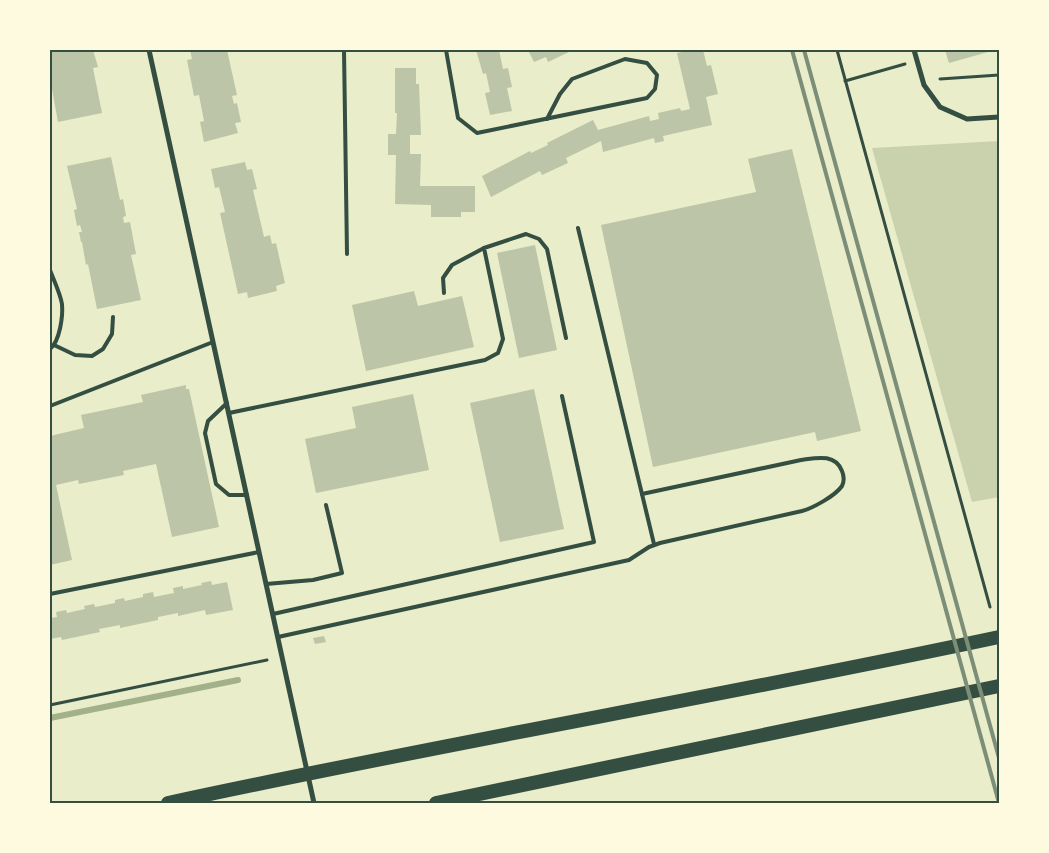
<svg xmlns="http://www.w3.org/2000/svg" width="1049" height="853" viewBox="0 0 1049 853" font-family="Jost,sans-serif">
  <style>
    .green { fill: #cad2ad }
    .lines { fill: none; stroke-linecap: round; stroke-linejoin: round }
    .stream { stroke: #a3b18a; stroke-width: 6 }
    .building { fill: #bcc5a7 }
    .path { stroke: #344e41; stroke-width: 3 }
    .service { stroke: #344e41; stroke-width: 4 }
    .minor { stroke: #344e41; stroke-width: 5 }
    .trunk { stroke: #344e41; stroke-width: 14 }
    .rail { stroke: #7c8e77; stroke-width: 4 }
    .neatline { fill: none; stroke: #344e41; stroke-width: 2 }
  </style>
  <rect width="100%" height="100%" fill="#e9edc9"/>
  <!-- green -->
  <polygon class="green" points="999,141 999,497 972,502 872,148"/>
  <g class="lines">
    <!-- stream -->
    <polyline class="stream" points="50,718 238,680"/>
  </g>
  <!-- building -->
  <g class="building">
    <polygon points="50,50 93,50 98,67 93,68 102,113 58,122 50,78"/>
    <polygon points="190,50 227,50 237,95 232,96 234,104 237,103 241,122 235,123 238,133 204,142 200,122 204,121 199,95 194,96 187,60 192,59"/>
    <polygon points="476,50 499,50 503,69 508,68 512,87 507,88 512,111 490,115 485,93 490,92 486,73 483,74"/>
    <polygon points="528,50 568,50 569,52 548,62 546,57 534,62"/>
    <polygon points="692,50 703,50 707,66 711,65 718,94 706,97 712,125 663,136 664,141 655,143 654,138 603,152 601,141 566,158 568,163 542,175 540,171 491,197 482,176 530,151 531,153 548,145 547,143 593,120 598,130 649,116 650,121 659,119 658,113 680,108 681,111 690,109 677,53"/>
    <polygon points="945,50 988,50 988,52 949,63"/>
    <polygon points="395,68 416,68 416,84 419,84 421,135 410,135 410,154 421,154 420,186 475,186 475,212 461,212 461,217 431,217 431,205 395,204 396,155 388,155 388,134 396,134 397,113 395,113"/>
    <polygon points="792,149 861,431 817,441 815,432 653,467 601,225 756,192 748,159"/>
    <polygon points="111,157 120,200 123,199 126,216 123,217 124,223 130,222 136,254 131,255 141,300 97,309 88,264 86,265 82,242 81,242 79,232 82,232 80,225 77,226 74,210 77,209 67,166"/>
    <polygon points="245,162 247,170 252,169 257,189 253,190 264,237 270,235 272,244 276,243 285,283 276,286 277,291 248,298 247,292 238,294 220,213 225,212 219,187 215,188 211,169"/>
    <polygon points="535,245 557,350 519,358 497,253"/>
    <polygon points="414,291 418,306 462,296 474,347 366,371 352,305"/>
    <polygon points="186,385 186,389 189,389 219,527 172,537 156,464 123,471 124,475 79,484 78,480 56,485 72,560 50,565 50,436 84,428 81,415 143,402 141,395"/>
    <polygon points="534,389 564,529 500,542 470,403"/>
    <polygon points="413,394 429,470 316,493 305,439 356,428 352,407"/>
    <polygon points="211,581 212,585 227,582 233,610 206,615 205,610 178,616 178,613 158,617 158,620 120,628 120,625 99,629 100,632 62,640 61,637 50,639 50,618 57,617 56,612 66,610 67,613 85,609 84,606 94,604 95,607 115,603 115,600 124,598 125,601 143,597 143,594 153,592 154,597 174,593 173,588 183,586 183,589 202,585 201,583"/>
    <polygon points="324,636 326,642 315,644 313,638"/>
  </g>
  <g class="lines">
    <!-- path -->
    <g class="path">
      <polyline points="837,50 990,607"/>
      <polyline points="940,79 999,75"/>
      <polyline points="845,81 905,64"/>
      <polyline points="50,705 267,660"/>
    </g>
    <!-- service -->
    <g class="service">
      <polyline points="344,50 347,254"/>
      <polyline points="446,50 458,118 477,133 647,98 655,89 657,75 647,63 625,59 572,79 560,94 547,119"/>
      <polyline points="578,228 654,544"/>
      <path d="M50,270C54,281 60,293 62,304C63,316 60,341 50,349"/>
      <polyline points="444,293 443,278 452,265 484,248"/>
      <polyline points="54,345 75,355 92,356 103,349 112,334 113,317"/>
      <polyline points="227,403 208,421 205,433 216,484 229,495 247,495"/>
      <polyline points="50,406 213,342"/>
      <polyline points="229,413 485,360 498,353 503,339 484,248 526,234 539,239 547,249 566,338"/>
      <polyline points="266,584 313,580 342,573 326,505"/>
      <polyline points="50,594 259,552"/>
      <polyline points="273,614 594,542 562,396"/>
      <path d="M278,637L629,560L649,547L660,543L802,511C813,508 835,496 842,486C844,482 844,476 842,471C835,453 816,458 801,460L642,494"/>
    </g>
    <!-- minor -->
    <g class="minor">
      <polyline points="149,50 314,803"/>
      <polyline points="914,50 924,85 940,107 967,119 999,117"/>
    </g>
    <!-- trunk -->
    <g class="trunk">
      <path d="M168,803C444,743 723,696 999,637"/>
      <polyline points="436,803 999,686"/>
    </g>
    <!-- rail -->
    <g class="rail">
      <polyline points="792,50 999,803"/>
      <polyline points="804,50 999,758"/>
    </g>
  </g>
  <!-- border -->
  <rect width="1049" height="853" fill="none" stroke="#fefae0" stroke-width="102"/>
  <rect x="51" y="51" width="947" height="751" class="neatline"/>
</svg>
